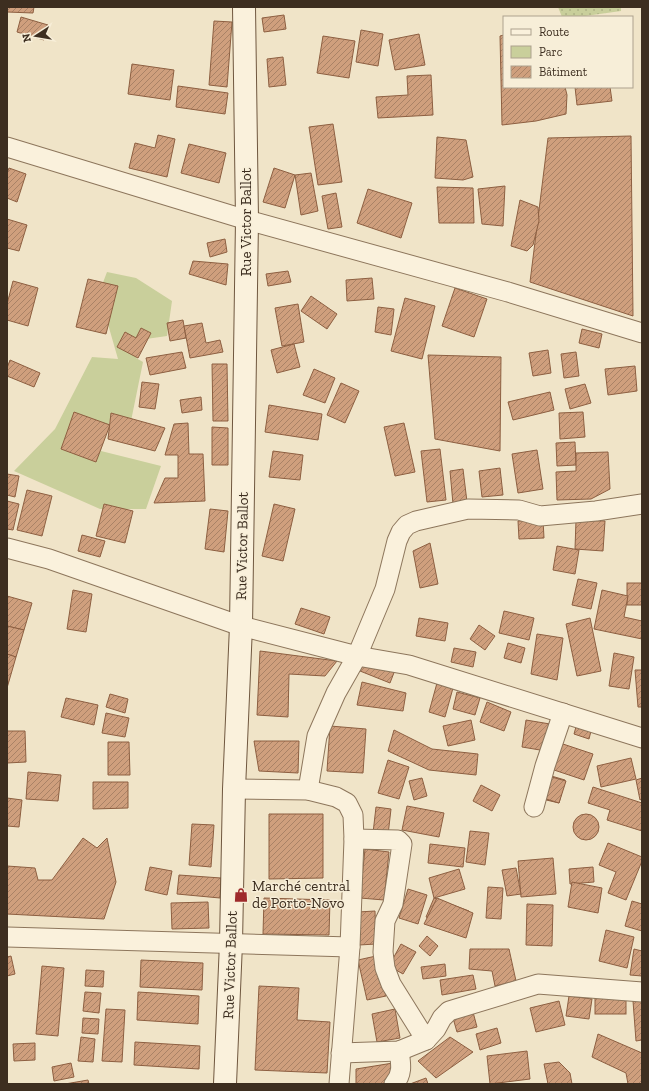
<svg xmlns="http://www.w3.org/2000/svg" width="649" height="1091" viewBox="0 0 649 1091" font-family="'Zilla Slab',serif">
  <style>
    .green { fill: #c9cf9b }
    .park { fill: url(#park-dots) }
    .building { fill: url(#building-hatch); stroke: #8d5f41 }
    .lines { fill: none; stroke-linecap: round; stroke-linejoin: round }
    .minor-casing { stroke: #8d765c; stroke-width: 21 }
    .secondary-casing { stroke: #6f573f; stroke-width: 24 }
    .minor { stroke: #faf1dc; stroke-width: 19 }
    .secondary { stroke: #faf1dc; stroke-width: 22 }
    .labels { text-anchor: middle; stroke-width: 3; stroke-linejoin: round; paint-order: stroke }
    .street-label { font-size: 15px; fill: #3d2e20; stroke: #f7eed8 }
    .poi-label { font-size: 15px; fill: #3d2e20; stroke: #f7eed8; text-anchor: start }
  </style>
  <defs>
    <pattern id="park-dots" width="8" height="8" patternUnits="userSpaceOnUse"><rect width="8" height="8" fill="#c9cf9b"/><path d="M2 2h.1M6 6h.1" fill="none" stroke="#aeb285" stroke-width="1.8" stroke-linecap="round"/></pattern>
    <pattern id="building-hatch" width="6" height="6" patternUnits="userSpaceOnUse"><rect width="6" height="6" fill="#cf9f7d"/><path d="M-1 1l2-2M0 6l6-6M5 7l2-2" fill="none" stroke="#a98266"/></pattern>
  </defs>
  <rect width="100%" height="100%" fill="#f0e4c8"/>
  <!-- green -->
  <polygon class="green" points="107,272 136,278 172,301 167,336 139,340 136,358 143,362 131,421 110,420 101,451 161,466 146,509 100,509 14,471 55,429 92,357 118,359 99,293"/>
  <!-- park -->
  <polygon class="park" points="558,7 621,7 621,11 578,17 562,17"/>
  <!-- building -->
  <g class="building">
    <polygon points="7,7 34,7 33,13 7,12"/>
    <polygon points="284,15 286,29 264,32 262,18"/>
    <polygon points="21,17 48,25 44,40 17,32"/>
    <polygon points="214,21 232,22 227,87 209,85"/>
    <polygon points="361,30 383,34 378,66 356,62"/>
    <polygon points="419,34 425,65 395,70 389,40"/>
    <polygon points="504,35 504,87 565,87 567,95 566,114 536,121 502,125 500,36"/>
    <polygon points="323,36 355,41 349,78 317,73"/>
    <polygon points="283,57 286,85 269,87 267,59"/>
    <polygon points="132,64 174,70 170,100 128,94"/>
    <polygon points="431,75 433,115 378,118 376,97 408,95 407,76"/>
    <polygon points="178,86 228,93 225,114 176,107"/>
    <polygon points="575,87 610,87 612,101 577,105"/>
    <polygon points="333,124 342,182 318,185 309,127"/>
    <polygon points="158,135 175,139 167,177 129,168 135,143 155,148"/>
    <polygon points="631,136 633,316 530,282 548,138"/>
    <polygon points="437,137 466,140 473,177 463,180 435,178"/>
    <polygon points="189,144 226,153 219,183 181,173"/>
    <polygon points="9,168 26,174 17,202 7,198 7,173"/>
    <polygon points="274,168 295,175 285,208 263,202"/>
    <polygon points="311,173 318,211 301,215 295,175"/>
    <polygon points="505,186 503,226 482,224 478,189"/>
    <polygon points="437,187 473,188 474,223 439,223"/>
    <polygon points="368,189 412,203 401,238 357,223"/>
    <polygon points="336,193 342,227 328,229 322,196"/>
    <polygon points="520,200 538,207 539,221 533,245 527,251 511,246"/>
    <polygon points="7,219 27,225 19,251 7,248"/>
    <polygon points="225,239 227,252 210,257 207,243"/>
    <polygon points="193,261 228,264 226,285 189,274"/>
    <polygon points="288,271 291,282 268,286 266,274"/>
    <polygon points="372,278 374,299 347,301 346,280"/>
    <polygon points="88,279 118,286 106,334 76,327"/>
    <polygon points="13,281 38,288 28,326 7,320 7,304"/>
    <polygon points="455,288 487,299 474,337 442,326"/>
    <polygon points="311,296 337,314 327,329 301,311"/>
    <polygon points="405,298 435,306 422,359 391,351"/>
    <polygon points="298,304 304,342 282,346 275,308"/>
    <polygon points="378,307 394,309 391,335 375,332"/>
    <polygon points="183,320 186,338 170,341 167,323"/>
    <polygon points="202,323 206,343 220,340 223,352 190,358 184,326"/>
    <polygon points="141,328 151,333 138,358 117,347 125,332 136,338"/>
    <polygon points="582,329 602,334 599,348 579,343"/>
    <polygon points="294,344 300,367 277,373 271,350"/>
    <polygon points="548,350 551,373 533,376 529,353"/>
    <polygon points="182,352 186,368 150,375 146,358"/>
    <polygon points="576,352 579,376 564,378 561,354"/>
    <polygon points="428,355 501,357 500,451 435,439"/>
    <polygon points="10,360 40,373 34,387 7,376 7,368"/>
    <polygon points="212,364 227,364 228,421 213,421"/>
    <polygon points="635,366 637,391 608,395 605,369"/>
    <polygon points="314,369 335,378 325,403 303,395"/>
    <polygon points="142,382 159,384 155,409 139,407"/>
    <polygon points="341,383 359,391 345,423 327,415"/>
    <polygon points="585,384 591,403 570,409 565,389"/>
    <polygon points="550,392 554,410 513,420 508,402"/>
    <polygon points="201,397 202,410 182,413 180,400"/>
    <polygon points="269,405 322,414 318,440 265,432"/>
    <polygon points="74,412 110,425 96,462 61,449"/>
    <polygon points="583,412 585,437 560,439 559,413"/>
    <polygon points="111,413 165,428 155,451 108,439"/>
    <polygon points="188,423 189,454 203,454 205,501 154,503 165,478 178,478 178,455 165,455 174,424"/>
    <polygon points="404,423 415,472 395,476 384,427"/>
    <polygon points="212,427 228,428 228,465 212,465"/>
    <polygon points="575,442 576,465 557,466 556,443"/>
    <polygon points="440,449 446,500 427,502 421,451"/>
    <polygon points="537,450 543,489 518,493 512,454"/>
    <polygon points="273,451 303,455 300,480 269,477"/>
    <polygon points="608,452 610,489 591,499 557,500 556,472 576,471 576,453"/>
    <polygon points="500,468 503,495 482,497 479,471"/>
    <polygon points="463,469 467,502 453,504 450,471"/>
    <polygon points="7,474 19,476 15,497 7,495"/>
    <polygon points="27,490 52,496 42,536 17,530"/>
    <polygon points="7,501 19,504 13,530 7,529"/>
    <polygon points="104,504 133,511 125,543 96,536"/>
    <polygon points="274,504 295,509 283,561 262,556"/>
    <polygon points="210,509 228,511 224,552 205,549"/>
    <polygon points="543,520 544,538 519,539 518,521"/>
    <polygon points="576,520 605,521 603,551 575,549"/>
    <polygon points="82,535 105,541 100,557 78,551"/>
    <polygon points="430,543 438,584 420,588 413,551"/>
    <polygon points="557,546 579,550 575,574 553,570"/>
    <polygon points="578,579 597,583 591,609 572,605"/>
    <rect x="627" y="583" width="15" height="22"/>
    <polygon points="73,590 92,594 86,632 67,629"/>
    <polygon points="602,590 628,596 624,617 642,621 642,639 594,629"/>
    <polygon points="7,596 32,603 24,630 7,626"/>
    <polygon points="301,608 330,617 324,634 295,624"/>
    <polygon points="504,611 534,618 529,640 499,633"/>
    <polygon points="419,618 448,623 445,641 416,636"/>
    <polygon points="590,618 601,671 577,676 566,624"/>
    <polygon points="479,625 495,636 485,650 470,639"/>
    <polygon points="7,626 24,630 16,657 7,654"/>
    <polygon points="537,634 563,638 557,680 531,674"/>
    <polygon points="508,643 525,648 521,663 504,658"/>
    <polygon points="454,648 476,652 473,667 451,662"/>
    <polygon points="260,651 337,661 325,676 289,674 288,717 257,715"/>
    <polygon points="614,653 634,657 629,689 609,686"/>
    <polygon points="7,654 16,657 7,688"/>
    <polygon points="365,658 395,670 390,683 360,671"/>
    <polygon points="635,670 642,670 642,707 638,707"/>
    <polygon points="362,682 406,693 403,711 357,705"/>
    <polygon points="437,683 453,688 445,717 429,712"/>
    <polygon points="457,692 480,698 475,715 453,709"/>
    <polygon points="110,694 128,699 125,713 106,707"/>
    <polygon points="66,698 98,705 94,725 61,717"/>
    <polygon points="487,702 511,712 504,731 480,722"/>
    <polygon points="106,713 129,718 125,737 102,733"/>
    <polygon points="471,720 475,740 448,746 443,726"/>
    <polygon points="526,720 550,724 546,751 522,747"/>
    <polygon points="577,723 592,727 589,739 574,734"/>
    <polygon points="330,726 366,729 363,773 327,771"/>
    <polygon points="394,730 432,749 478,754 476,775 429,770 388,751"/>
    <polygon points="7,731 25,731 26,762 7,763"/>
    <polygon points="254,741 299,741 298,773 259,771"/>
    <polygon points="108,742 129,742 130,775 108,775"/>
    <polygon points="560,743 593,754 584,780 551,769"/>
    <polygon points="631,758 636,779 601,787 597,766"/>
    <polygon points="388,760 409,767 399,799 378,793"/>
    <polygon points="28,772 61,775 58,801 26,799"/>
    <polygon points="548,775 565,780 559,803 542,799"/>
    <polygon points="548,776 566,781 559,803 543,798"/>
    <polygon points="422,778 427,796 414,800 409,781"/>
    <polygon points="642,778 642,799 640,800 636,780"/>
    <polygon points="93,782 128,782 128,808 93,809"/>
    <polygon points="481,785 500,795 492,811 473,801"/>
    <polygon points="593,787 642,803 642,831 607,820 610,810 588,803"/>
    <polygon points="7,798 22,800 19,827 7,826"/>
    <polygon points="407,806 444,813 439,837 402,830"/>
    <polygon points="376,807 391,809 388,835 373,833"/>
    <polygon points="269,814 323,814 323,878 269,879"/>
    <circle cx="586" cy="827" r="13"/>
    <polygon points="192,824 214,825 211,867 189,865"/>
    <polygon points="470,831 489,833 485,865 466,862"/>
    <polygon points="83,838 97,848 107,838 116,882 104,919 7,914 7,866 35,868 38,880 52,880"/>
    <polygon points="608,843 642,857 642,861 626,900 608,893 616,872 599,865"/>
    <polygon points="430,844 465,848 463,867 428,863"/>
    <polygon points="365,849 389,852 384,900 360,898"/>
    <polygon points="553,858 556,894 521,897 518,861"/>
    <polygon points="150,867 172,871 167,895 145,890"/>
    <polygon points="593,867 594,882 570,884 569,869"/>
    <polygon points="516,868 521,894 507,896 502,870"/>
    <polygon points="459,869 465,889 434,898 429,878"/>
    <polygon points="179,875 221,878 220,898 177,894"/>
    <polygon points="572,882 602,888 598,913 568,907"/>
    <polygon points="488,887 503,888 501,919 486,918"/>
    <polygon points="408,889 427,895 418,924 399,918"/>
    <polygon points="264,898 330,900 329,935 263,934"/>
    <polygon points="434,898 469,911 460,932 426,917"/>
    <polygon points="437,898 473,913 466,938 424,924"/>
    <polygon points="632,901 642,904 642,931 625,926"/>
    <polygon points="208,902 209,928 172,929 171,903"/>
    <polygon points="527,904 553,905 552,946 526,945"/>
    <polygon points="375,911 376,944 359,945 358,912"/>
    <polygon points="606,930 634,937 627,968 599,961"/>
    <polygon points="427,936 438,946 430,956 419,946"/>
    <polygon points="401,944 416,952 403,974 389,966"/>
    <polygon points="470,949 509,949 516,981 495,986 492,971 469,969"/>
    <polygon points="634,949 642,951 642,976 630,975"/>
    <polygon points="11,956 15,974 7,976 7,957"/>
    <polygon points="376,956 386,996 367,1000 358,960"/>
    <polygon points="141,960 203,963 202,990 140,987"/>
    <polygon points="445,964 446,976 423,979 421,967"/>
    <polygon points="42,966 64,968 58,1036 36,1034"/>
    <polygon points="86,970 104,971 103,987 85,986"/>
    <polygon points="473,975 476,989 442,995 440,980"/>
    <polygon points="259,986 299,988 297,1020 330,1022 327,1073 255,1070"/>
    <polygon points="85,992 101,993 99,1013 83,1011"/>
    <polygon points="138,992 199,996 198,1024 137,1020"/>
    <polygon points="569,996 592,999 589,1019 566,1016"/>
    <rect x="595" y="996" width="31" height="18"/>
    <polygon points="642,1000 642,1040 636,1041 633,1001"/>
    <polygon points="559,1001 565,1025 536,1032 530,1008"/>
    <polygon points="106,1009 125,1010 122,1062 102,1061"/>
    <polygon points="395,1009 400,1038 377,1042 372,1014"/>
    <polygon points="473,1012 477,1027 457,1032 453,1018"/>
    <polygon points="83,1018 99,1019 98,1034 82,1033"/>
    <polygon points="497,1028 501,1043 480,1050 476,1034"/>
    <polygon points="598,1034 642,1053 642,1084 628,1084 626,1073 592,1057"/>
    <polygon points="81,1037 95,1039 93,1062 78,1061"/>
    <polygon points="450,1037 473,1052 436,1078 418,1061"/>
    <polygon points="135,1042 200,1046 199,1069 134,1065"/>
    <polygon points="35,1043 35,1060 14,1061 13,1044"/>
    <polygon points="527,1051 530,1079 490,1084 487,1056"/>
    <polygon points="559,1062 570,1073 572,1084 548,1084 544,1064"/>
    <polygon points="71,1063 74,1077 54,1081 52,1067"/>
    <polygon points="393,1063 395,1080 381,1084 356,1084 356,1069"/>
    <polygon points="426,1078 428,1084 410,1084"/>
    <polygon points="88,1080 89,1084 65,1084"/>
  </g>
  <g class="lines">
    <defs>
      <g id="minor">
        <polyline points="7,147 247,220 508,292 642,333"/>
        <polyline points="7,548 49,559 241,626 357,656 409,665 642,738"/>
        <polyline points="234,789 308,790 336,797 347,803 353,815 354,839 350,947 339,1084"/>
        <polyline points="308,790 317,736 336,693 357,656 385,589 397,541 401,532 407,525 416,521 468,509 519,510 540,516 596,511 642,504"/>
        <polyline points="534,807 545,766 563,713"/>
        <polyline points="354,839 398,840 402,844 393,904 385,921 383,952 385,968 391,984 426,1040"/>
        <polyline points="7,937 350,947"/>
        <polyline points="341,1053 399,1051 426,1040 436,1029 442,1018 449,1011 538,984 642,992"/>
        <path d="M394,1084C403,1074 401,1064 399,1051"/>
      </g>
      <polyline id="secondary" points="225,1084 231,943 234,789 241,626 247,220 244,7"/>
    </defs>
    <!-- minor casing -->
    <use href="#minor" class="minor-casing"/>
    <!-- secondary casing -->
    <use href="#secondary" class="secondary-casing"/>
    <!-- minor -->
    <use href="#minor" class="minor"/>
    <!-- secondary -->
    <use href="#secondary" class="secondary"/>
  </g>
  <!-- icons -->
  <defs>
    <symbol id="shop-bare" viewBox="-9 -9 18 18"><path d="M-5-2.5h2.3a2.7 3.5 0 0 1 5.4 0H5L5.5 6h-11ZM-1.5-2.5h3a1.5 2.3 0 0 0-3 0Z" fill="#9e2a2b" stroke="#f7eed8" stroke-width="2.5" paint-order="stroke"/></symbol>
  </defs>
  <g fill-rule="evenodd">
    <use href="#shop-bare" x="231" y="885" width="20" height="20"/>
  </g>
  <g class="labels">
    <!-- street labels -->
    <g class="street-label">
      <text transform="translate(246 222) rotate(-90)" y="5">Rue Victor Ballot</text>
      <text transform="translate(242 546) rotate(-89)" y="5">Rue Victor Ballot</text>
      <text transform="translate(230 965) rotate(-88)" y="5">Rue Victor Ballot</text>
    </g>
    <!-- poi labels -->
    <g class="poi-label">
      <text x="252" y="891">Marché central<tspan x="252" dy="17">de Porto-Novo</tspan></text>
    </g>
  </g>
  <!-- border -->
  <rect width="649" height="1091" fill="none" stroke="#3d2e20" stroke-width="16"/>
  <!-- legend -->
  <rect x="503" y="16" width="130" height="72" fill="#f7eed8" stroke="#ada18e"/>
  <rect x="511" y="29" width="20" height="6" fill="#faf1dc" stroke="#ada18e"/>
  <text x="539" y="36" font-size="12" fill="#3d2e20">Route</text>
  <rect x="511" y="46" width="20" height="12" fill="#c9cf9b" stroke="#ada18e"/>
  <text x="539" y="56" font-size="12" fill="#3d2e20">Parc</text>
  <rect x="511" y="66" width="20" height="12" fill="url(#building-hatch)" stroke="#ada18e"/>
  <text x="539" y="76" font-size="12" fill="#3d2e20">Bâtiment</text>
  <!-- north arrow -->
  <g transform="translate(36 36) rotate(258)" stroke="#f7eed8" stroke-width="3" paint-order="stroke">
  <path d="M0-3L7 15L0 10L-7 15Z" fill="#3d2e20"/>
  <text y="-6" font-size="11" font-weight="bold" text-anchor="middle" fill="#3d2e20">N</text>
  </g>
</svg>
